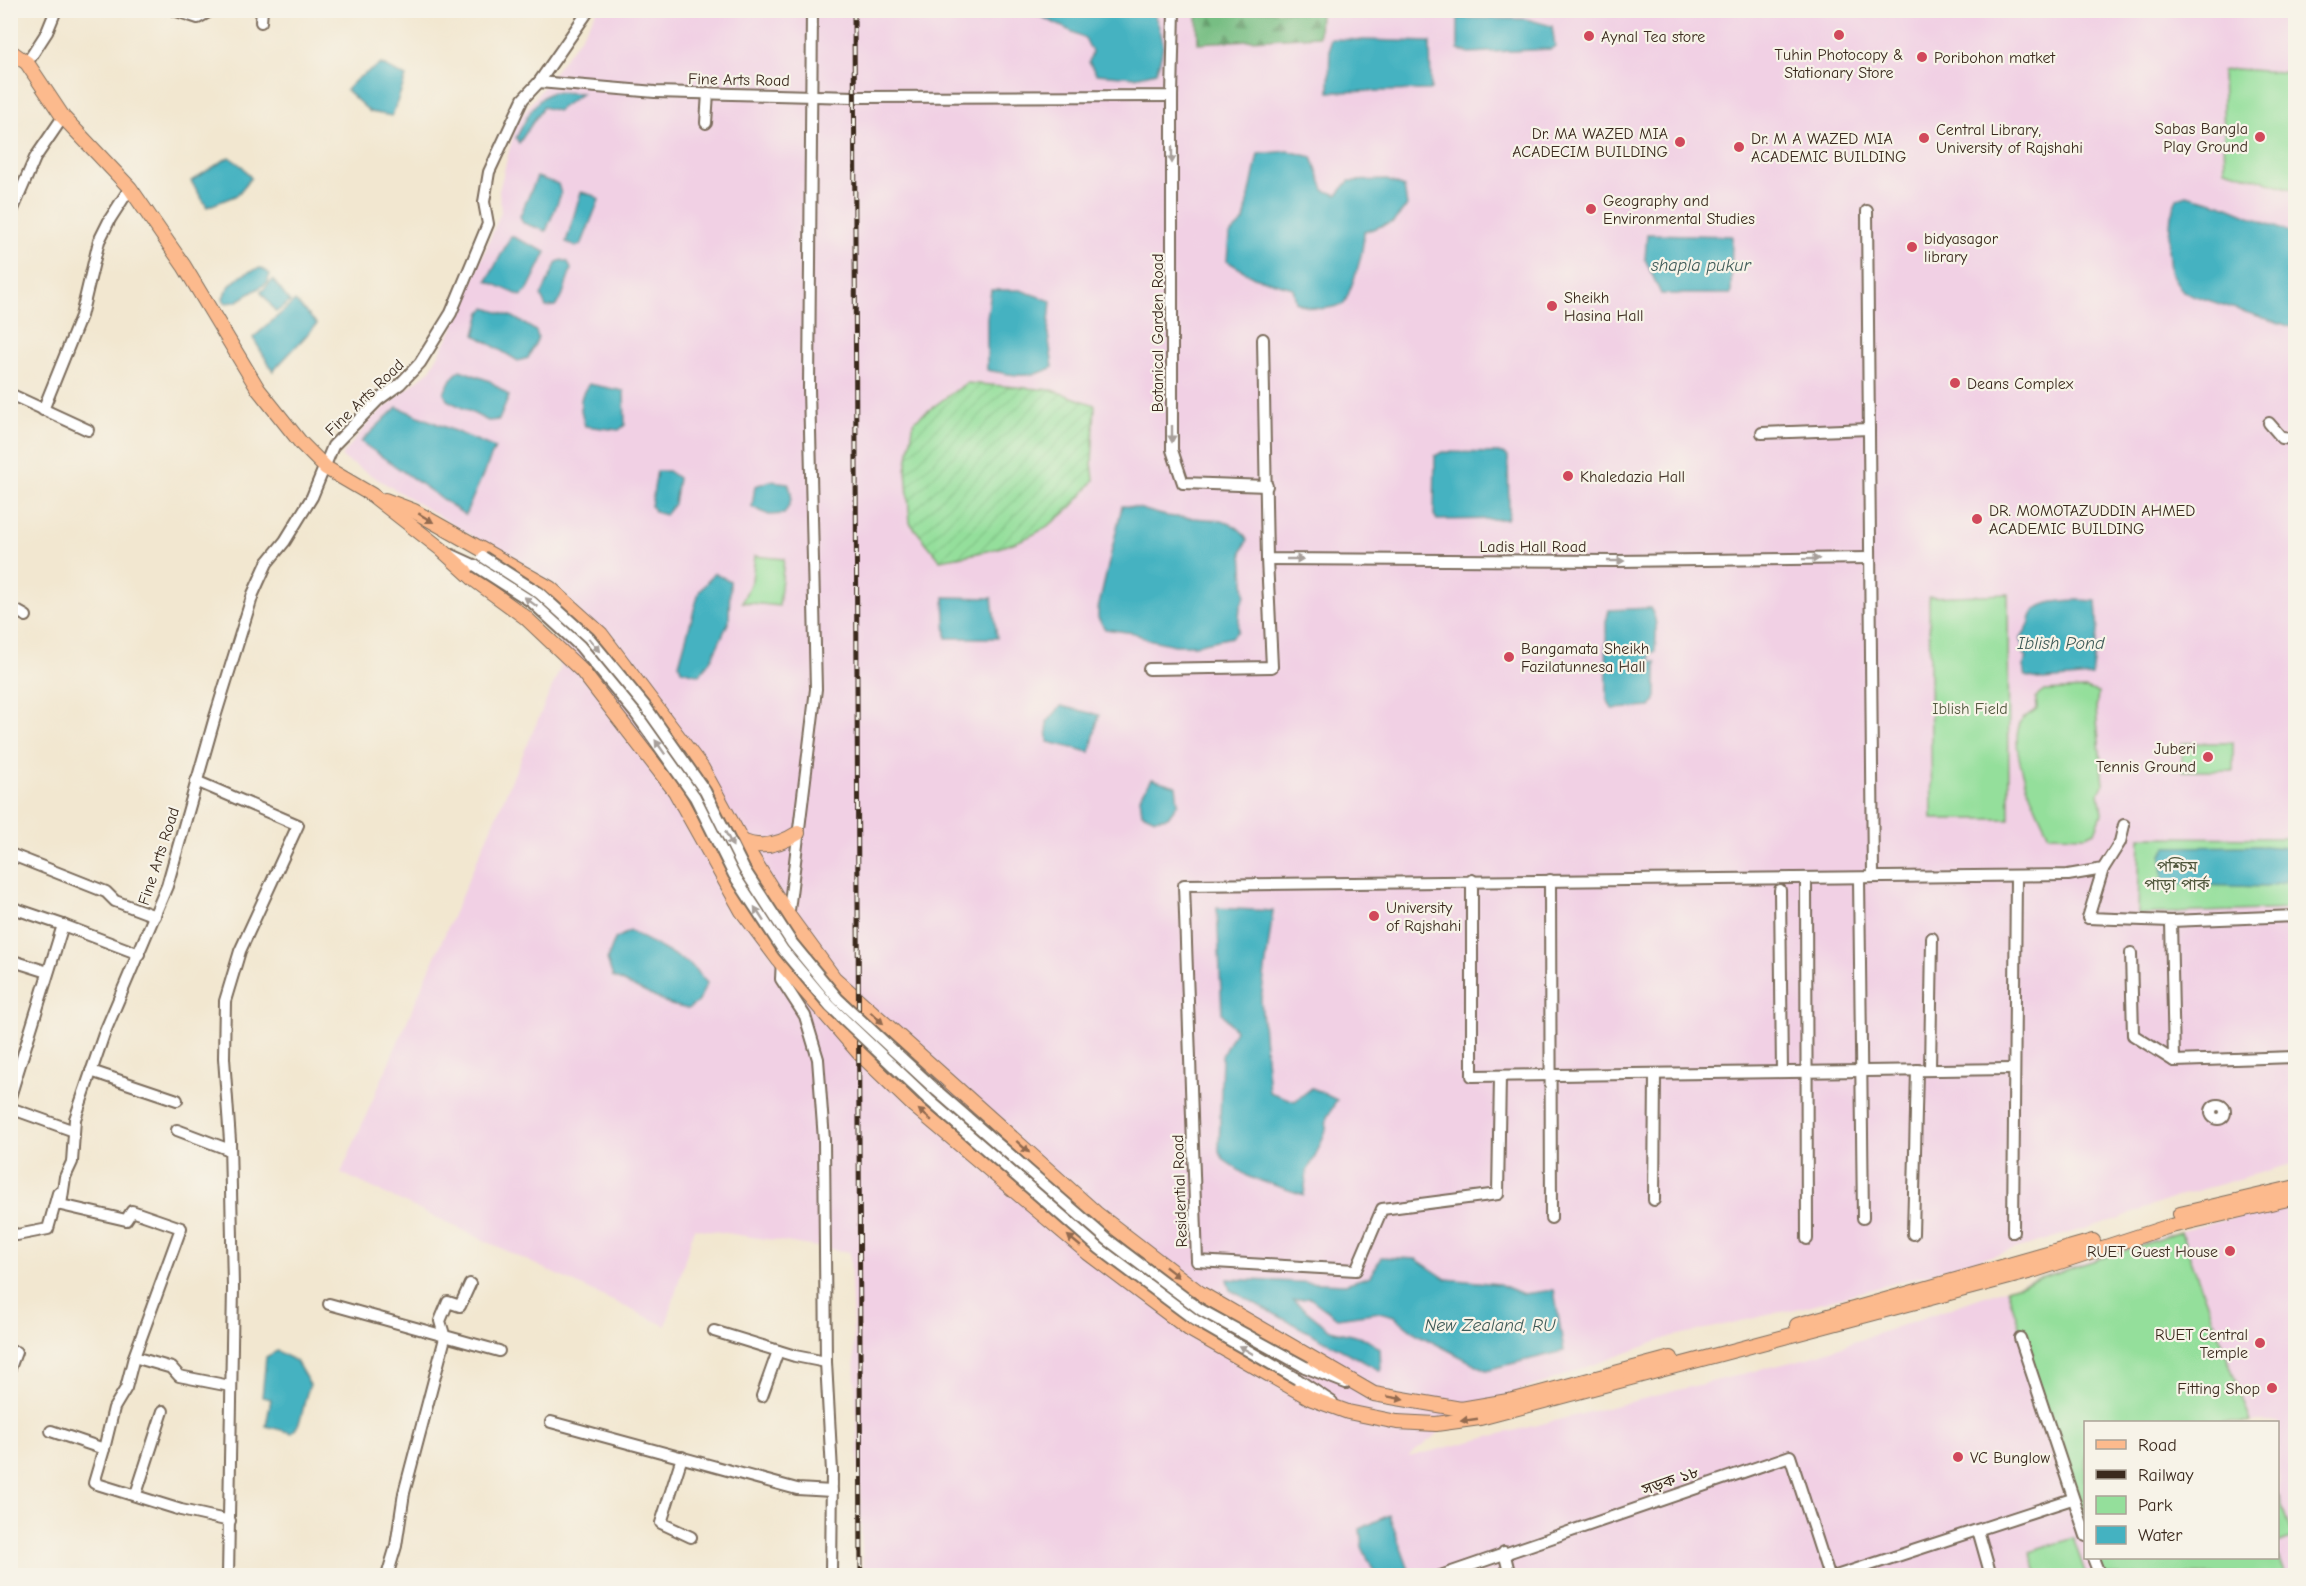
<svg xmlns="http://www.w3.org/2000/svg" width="2306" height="1586" viewBox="0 0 2306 1586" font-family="'Comic Neue','Noto Sans Bengali',sans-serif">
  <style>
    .built { fill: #f1d0e4; fill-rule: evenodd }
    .forest { fill: url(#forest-firs); stroke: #597450; stroke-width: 1.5 }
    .park { fill: #94df9b; stroke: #68845c; stroke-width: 1.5 }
    .garden { fill: url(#garden-furrows); stroke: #68845c; stroke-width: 1.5 }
    .water { fill: #44b2c1; stroke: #406e70; stroke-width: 1.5 }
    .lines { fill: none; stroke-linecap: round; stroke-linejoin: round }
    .minor-casing { stroke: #7b6c5c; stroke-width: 14 }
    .major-casing { stroke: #7b6c5c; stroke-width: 16 }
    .minor { stroke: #fff; stroke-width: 10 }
    .major { stroke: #fcba8d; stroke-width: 14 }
    .rail-casing { stroke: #3b2a1e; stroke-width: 5 }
    .rail { stroke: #f7f3e8; stroke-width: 3; stroke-dasharray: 9; stroke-linecap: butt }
    .minor-bridge-casing { stroke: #7b6c5c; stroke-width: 14; stroke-linecap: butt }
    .minor-bridge { stroke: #fff; stroke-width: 10 }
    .oneway { fill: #a79f9a }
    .oneway2 { fill: #926b50 }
    .poi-dot { fill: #d1495b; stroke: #f7f3e8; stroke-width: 2 }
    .labels { text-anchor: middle; stroke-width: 4.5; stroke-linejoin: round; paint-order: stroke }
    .poi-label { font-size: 16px; fill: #3b2a1e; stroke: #f7f3e8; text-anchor: start }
    .street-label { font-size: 16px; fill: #3b2a1e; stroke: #f7f3e8 }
    .park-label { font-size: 16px; fill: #51573d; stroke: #f7f3e8 }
    .water-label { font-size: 18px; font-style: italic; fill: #3e5a57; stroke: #f7f3e8 }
  </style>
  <defs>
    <pattern id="forest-firs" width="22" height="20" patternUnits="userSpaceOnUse" patternTransform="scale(1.5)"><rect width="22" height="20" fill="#77be83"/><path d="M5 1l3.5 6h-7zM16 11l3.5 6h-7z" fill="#639b6b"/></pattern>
    <pattern id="garden-furrows" width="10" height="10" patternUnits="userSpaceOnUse" patternTransform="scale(1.5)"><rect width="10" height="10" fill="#94df9b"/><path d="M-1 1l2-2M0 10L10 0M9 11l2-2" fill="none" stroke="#80c085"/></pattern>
  </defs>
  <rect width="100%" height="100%" fill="#f7f3e8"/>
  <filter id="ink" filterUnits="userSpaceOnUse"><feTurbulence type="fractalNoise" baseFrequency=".0167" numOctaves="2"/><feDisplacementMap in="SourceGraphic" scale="12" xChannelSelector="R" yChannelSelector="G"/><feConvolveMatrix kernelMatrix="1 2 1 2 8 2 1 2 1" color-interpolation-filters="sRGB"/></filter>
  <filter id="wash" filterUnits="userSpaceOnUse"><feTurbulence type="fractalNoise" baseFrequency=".008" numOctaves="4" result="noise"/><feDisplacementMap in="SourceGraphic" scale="24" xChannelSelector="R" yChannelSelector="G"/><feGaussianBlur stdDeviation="1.35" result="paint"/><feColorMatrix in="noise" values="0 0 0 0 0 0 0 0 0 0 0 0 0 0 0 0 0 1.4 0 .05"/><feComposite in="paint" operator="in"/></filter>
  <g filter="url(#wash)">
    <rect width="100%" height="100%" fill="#f2e7d0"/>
    <!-- built -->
    <path class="built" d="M597,11H2295V1163L2182,1195L2114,1220L1922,1276L1804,1307L1670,1337L1466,1411L1408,1457L1811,1357L2136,1243L2295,1201V1575H863L850,1252L694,1228L666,1326L341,1173L560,669L558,588L341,457L372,418L430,370L452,330L501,212L499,191L516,123L582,35ZM2086,1422H2278V1558H2086Z"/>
    <!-- forest -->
    <polygon class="forest" points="1197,11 1320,11 1319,36 1198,43"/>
    <!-- park -->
    <g class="park">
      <polygon points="2235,69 2295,73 2295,190 2225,169 2222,71"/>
      <polygon points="755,556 784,559 779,606 742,602 752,580"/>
      <polygon points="2008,594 2009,819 1932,819 1929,597"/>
      <path d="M2086,689L2098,693L2096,709L2103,785L2099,792L2102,814L2095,832L2086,836L2049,835C2037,811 2005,745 2022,720C2025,716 2033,712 2037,709L2036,697L2044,691Z"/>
      <rect x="2182" y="743" width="51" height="28"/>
      <polygon points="2140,837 2295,838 2295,909 2138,914"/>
      <polygon points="2181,1232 2251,1422 2086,1422 2085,1525 2007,1289"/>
      <polygon points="2278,1494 2293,1538 2278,1544"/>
      <polygon points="2073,1538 2086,1575 2038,1575 2030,1552"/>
      <polygon points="2278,1557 2285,1575 2102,1575 2096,1558"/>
    </g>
    <!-- garden -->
    <path class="garden" d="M966,383L1052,390L1095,405L1092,463L1094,480C1053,538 1007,549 940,560L910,523L906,470L914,421Z"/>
    <!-- water -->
    <g class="water">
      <path d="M1030,11H1153C1164,40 1167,42 1156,72L1135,77L1096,74L1089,62L1092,52L1085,38Z"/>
      <polygon points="1458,18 1526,19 1552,26 1555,46 1551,49 1469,53 1458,50"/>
      <polygon points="1330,39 1430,42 1431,90 1329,92"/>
      <polygon points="381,64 406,77 392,116 370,112 346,90 358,78"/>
      <path d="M552,92L582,93L557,111L543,107L519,143L516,138C526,120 533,100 552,92Z"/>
      <path d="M1288,151L1312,157L1324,190L1337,195L1349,181L1387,180L1404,187L1407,206L1393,222L1364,232C1363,258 1354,281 1344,304C1325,310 1313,311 1296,302L1293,288L1254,277L1227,261L1229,235L1244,221L1258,154Z"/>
      <polygon points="229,157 243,167 251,178 237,195 207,207 191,181"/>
      <polygon points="537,177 558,184 561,194 546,231 523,223 520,216"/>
      <polygon points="581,192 595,196 599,200 582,243 576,247 566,242"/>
      <polygon points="2186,195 2221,204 2295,235 2295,328 2183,292 2170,272 2168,249 2171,215 2177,198"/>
      <polygon points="1647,234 1732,236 1731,294 1661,294 1645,259"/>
      <polygon points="511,236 546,252 527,291 521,296 487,281"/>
      <polygon points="562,260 568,262 571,269 562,297 555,306 546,307 541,296 557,262"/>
      <path d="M261,268L270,274L267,283L236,302L225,303L223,298C228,282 246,271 261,268Z"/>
      <polygon points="273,280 290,302 276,312 261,292"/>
      <path d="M991,290H1020L1051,301L1048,334L1053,367C1030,380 1012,375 987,370V318Z"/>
      <polygon points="295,301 317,324 273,371 253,338"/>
      <polygon points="486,308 513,317 536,331 538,338 528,358 518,361 475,335 481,312"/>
      <polygon points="460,370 490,381 509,396 499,420 488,421 447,400 444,393 451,379"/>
      <path d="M589,384L624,391L625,425L619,430L585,426C580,410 577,398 589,384Z"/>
      <polygon points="397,407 495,448 465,515 361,442"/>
      <polygon points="1442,452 1503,453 1508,457 1509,512 1507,519 1437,520 1434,515 1435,456"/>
      <polygon points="657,471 668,471 678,478 674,504 665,515 655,512 651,506"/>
      <path d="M770,481L788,483C794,496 791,503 784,514L769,515L752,507L755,486Z"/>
      <path d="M1122,506C1138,506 1151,513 1167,516C1192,520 1236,513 1247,540L1242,552L1245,596L1240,607L1238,631L1232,637L1195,645H1175L1147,639L1134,633L1105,629L1098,618V609Z"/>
      <polygon points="714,573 730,581 729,621 713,656 700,675 681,670 679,664 699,592"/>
      <polygon points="944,597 992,598 997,638 946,638"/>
      <path d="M2078,600L2096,601L2098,632L2092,676L2043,680L2025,676L2023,666L2027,658L2023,654L2021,638C2027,630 2029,626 2031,617C2037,600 2063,601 2078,600Z"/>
      <path d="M1650,608C1659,620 1656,638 1655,652L1650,653V661L1656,662V700L1651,707L1612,709L1607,699L1606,622L1609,610Z"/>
      <polygon points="1061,706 1099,715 1090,752 1048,742 1047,722"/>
      <polygon points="1152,779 1176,786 1178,803 1168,817 1155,819 1142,813 1140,797"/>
      <polygon points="2263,846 2287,848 2291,871 2285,882 2266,887 2163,884 2162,855 2167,847"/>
      <polygon points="1217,908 1273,911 1261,1000 1269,1092 1295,1101 1312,1088 1337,1100 1327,1117 1326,1130 1315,1157 1307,1171 1304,1195 1249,1177 1224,1160 1219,1151 1222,1056 1235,1030 1222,1013"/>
      <polygon points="630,931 690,964 707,983 698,1002 688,1009 671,1005 613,977 607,960 615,939"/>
      <polygon points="1381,1257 1416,1259 1446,1279 1499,1284 1523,1294 1554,1290 1564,1351 1486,1370 1417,1334 1394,1316 1380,1312 1337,1318 1310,1298 1293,1300 1330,1330 1367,1339 1380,1349 1381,1371 1230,1290 1227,1279 1345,1284 1371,1276"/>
      <path d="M277,1351L296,1361L310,1385C302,1401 305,1420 292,1433L266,1426L271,1399L262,1397L266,1357Z"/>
      <polygon points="1389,1515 1409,1570 1397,1575 1376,1575 1362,1547 1360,1529"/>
    </g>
  </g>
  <g filter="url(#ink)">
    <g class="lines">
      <defs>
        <g id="minor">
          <polyline points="174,10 198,18 212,10"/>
          <polyline points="261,22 262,10"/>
          <polyline points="27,63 47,32 56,10"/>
          <polyline points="539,82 589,10"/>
          <polyline points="1172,96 1172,450 1183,483 1267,486"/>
          <polyline points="706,123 708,93"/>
          <polyline points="1867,211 1873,877"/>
          <polyline points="10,216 35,158 63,117"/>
          <polyline points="1263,339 1267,559 1615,561 1870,558"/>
          <polyline points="10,394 88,430"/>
          <polyline points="43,410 81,316 99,241 110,219 130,188"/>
          <polyline points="2269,423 2282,438 2296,439"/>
          <polyline points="1762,433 1869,429"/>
          <polyline points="452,555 476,566"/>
          <polyline points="10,607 26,616"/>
          <polyline points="1149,669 1272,667 1267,559"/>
          <polyline points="196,781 298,825 240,951 225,1001 224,1058 230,1141 233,1287 228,1576"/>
          <polyline points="10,854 106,892 115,901 155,916"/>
          <polyline points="2103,869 2088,918 2171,921"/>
          <polyline points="1806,878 1807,1239"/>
          <polyline points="1859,878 1863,1218"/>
          <polyline points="1472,880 1472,1076 2013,1069"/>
          <polyline points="1550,880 1551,1218"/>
          <polyline points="1780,890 1782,1072"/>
          <polyline points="10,907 63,925"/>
          <polyline points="2296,916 2171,921 2174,1061 2296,1057"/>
          <polyline points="788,919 816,689 809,388 812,10"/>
          <polyline points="2131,953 2133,1035 2174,1061"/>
          <polyline points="782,959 781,979 805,1016 818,1059 824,1140 826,1362 832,1472 831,1576"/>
          <polyline points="10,960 48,972"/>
          <polyline points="1930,1070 1932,938"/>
          <polyline points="91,1071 177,1100"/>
          <polyline points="1500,1076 1498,1194 1382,1209 1356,1270 1197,1261 1184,885 2068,875 2103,869 2120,842 2124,825"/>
          <polyline points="10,1097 63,925 139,954"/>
          <circle cx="2218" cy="1112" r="7"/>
          <polyline points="10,1108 74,1131 74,1135"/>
          <polyline points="177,1130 230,1150"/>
          <polyline points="1654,1200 1655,1074"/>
          <polyline points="10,1232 17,1235 48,1229 58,1193"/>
          <polyline points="2013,1232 2016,876"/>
          <polyline points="1913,1234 1917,1070"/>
          <polyline points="329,1304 499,1351"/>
          <polyline points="714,1331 795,1356 826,1362"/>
          <polyline points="2020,1338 2086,1536"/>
          <polyline points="1305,1367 1346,1383"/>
          <polyline points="10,1368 16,1352"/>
          <polyline points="1297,1379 1332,1402"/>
          <polyline points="230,1386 179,1376 172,1368 134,1357 181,1228 132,1211 126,1220 61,1205 65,1177 72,1162 75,1119 104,1034 167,886 215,717 253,594 267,563 285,541 312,497 333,446 378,400 400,384 420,363 451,313 488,224 484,202 489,172 523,99 539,82 655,92 854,97 1172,96 1174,10"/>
          <polyline points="762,1396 778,1351"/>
          <polyline points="551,1422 797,1489 832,1491"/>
          <polyline points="51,1431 104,1449 94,1483 181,1510 230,1521"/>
          <polyline points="104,1449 114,1408 126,1388 134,1357"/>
          <polyline points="682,1457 661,1523 691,1537"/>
          <polyline points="136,1494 163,1411"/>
          <polyline points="1978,1530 1991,1576"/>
          <polyline points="1504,1552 1510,1576"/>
          <polyline points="2093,1558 2100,1576"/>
          <polyline points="387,1576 396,1546 404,1493 445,1338 440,1321 448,1302 460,1306 470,1284"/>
          <polyline points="1440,1576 1790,1456 1829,1576"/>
          <polyline points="1836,1576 2072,1499"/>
        </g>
        <g id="major">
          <polyline points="10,51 27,63 63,117 130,188 184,266 258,389 301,443 326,468 372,495 441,549 476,581 525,617 582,671 675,791 742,911 781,963 859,1053 914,1106 1088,1253 1189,1329 1312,1399 1348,1412 1397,1422 1436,1424 1480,1418 2032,1271 2167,1227 2296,1197"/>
          <polyline points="385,500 414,511 550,588 601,634 702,768 742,841 788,915 834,978 1096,1213 1200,1293 1374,1394 1461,1409 1514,1400 1671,1358"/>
          <path d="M742,841C762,850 781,844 798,833"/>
          <polyline points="2180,1214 2296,1187"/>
          <polyline points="1797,1325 2093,1241"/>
        </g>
      </defs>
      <!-- minor casing -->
      <use href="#minor" class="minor-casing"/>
      <!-- major casing -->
      <use href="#major" class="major-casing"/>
      <!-- minor -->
      <use href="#minor" class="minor"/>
      <!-- major -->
      <use href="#major" class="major"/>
      <defs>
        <polyline id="rail" points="854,10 861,1576"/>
      </defs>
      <!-- rail casing -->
      <use href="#rail" class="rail-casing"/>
      <!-- rail -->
      <use href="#rail" class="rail"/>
      <defs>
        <g id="minor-bridge">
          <polyline points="483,557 539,593 589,638 645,706 705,791 744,869 792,943 838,999 937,1091 1108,1240 1201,1310 1305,1367"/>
          <polyline points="476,566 532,602 580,646 636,714 695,797 734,875 783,950 830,1006 929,1100 1100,1249 1195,1320 1297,1379"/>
        </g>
      </defs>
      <!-- minor-bridge casing -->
      <use href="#minor-bridge" class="minor-bridge-casing"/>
      <!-- minor-bridge -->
      <use href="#minor-bridge" class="minor-bridge"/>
    </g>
    <!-- one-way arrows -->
    <defs><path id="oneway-solid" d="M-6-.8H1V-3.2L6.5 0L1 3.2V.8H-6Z" transform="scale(1.5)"/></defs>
    <g class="oneway">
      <use href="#oneway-solid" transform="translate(1172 155) rotate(90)"/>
      <use href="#oneway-solid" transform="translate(1172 434) rotate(90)"/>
      <use href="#oneway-solid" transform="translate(1295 559)"/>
      <use href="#oneway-solid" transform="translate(1811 559) rotate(-1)"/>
      <use href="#oneway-solid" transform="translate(1616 561)"/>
      <use href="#oneway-solid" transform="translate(531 602) rotate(-143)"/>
      <use href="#oneway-solid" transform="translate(594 645) rotate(50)"/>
      <use href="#oneway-solid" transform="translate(660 747) rotate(-125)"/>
      <use href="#oneway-solid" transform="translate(729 839) rotate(63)"/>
      <use href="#oneway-solid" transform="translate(759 914) rotate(-123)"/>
      <use href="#oneway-solid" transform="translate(1246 1350) rotate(-150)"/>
    </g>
    <g class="oneway2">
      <use href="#oneway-solid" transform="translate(426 518) rotate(31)"/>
      <use href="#oneway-solid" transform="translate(877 1018) rotate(42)"/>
      <use href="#oneway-solid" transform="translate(925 1115) rotate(-140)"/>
      <use href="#oneway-solid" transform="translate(1023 1147) rotate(42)"/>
      <use href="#oneway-solid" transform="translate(1074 1241) rotate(-140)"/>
      <use href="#oneway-solid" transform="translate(1172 1272) rotate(38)"/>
      <use href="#oneway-solid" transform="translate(1396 1398) rotate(10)"/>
      <use href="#oneway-solid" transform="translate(1469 1420) rotate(172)"/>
    </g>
  </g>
  <!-- markers -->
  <g class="poi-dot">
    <circle cx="1839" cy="35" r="6"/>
    <circle cx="1589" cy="36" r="6"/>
    <circle cx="1922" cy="57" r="6"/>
    <circle cx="2260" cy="137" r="6"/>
    <circle cx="1924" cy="138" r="6"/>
    <circle cx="1680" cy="142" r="6"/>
    <circle cx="1739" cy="147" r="6"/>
    <circle cx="1591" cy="209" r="6"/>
    <circle cx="1912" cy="247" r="6"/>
    <circle cx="1552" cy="306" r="6"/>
    <circle cx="1955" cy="383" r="6"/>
    <circle cx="1568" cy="476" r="6"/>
    <circle cx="1977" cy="519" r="6"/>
    <circle cx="1509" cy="657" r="6"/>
    <circle cx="2208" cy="757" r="6"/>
    <circle cx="1374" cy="916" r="6"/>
    <circle cx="2230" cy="1251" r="6"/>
    <circle cx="2260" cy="1343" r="6"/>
    <circle cx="2272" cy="1388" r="6"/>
    <circle cx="1958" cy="1457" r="6"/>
  </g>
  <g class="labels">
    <!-- poi labels -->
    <g class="poi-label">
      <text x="1601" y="42">Aynal Tea store</text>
      <text x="1839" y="60" text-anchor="middle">Tuhin Photocopy &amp;<tspan x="1839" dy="18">Stationary Store</tspan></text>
      <text x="1934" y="63">Poribohon matket</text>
      <text x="2248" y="134" text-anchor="end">Sabas Bangla<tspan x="2248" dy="18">Play Ground</tspan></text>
      <text x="1936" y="135">Central Library,<tspan x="1936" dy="18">University of Rajshahi</tspan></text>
      <text x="1668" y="139" text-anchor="end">Dr. MA WAZED MIA<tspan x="1668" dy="18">ACADECIM BUILDING</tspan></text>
      <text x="1751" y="144">Dr. M A WAZED MIA<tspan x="1751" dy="18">ACADEMIC BUILDING</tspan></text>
      <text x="1603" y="206">Geography and<tspan x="1603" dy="18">Environmental Studies</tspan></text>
      <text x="1924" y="244">bidyasagor<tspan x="1924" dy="18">library</tspan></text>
      <text x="1564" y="303">Sheikh<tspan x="1564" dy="18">Hasina Hall</tspan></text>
      <text x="1967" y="389">Deans Complex</text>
      <text x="1580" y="482">Khaledazia Hall</text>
      <text x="1989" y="516">DR. MOMOTAZUDDIN AHMED<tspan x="1989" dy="18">ACADEMIC BUILDING</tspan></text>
      <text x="1521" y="654">Bangamata Sheikh<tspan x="1521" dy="18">Fazilatunnesa Hall</tspan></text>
      <text x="2196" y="754" text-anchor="end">Juberi<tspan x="2196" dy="18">Tennis Ground</tspan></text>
      <text x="1386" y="913">University<tspan x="1386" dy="18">of Rajshahi</tspan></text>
      <text x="2218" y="1257" text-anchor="end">RUET Guest House</text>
      <text x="2248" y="1340" text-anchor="end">RUET Central<tspan x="2248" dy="18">Temple</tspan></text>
      <text x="2260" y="1394" text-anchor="end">Fitting Shop</text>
      <text x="1970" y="1463">VC Bunglow</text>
    </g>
    <!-- street labels -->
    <g class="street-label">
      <text transform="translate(739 79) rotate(1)" y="6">Fine Arts Road</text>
      <text transform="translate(1157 333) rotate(-90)" y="6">Botanical Garden Road</text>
      <text transform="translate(364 397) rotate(-44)" y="6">Fine Arts Road</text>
      <text x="1533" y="552">Ladis Hall Road</text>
      <text transform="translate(158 856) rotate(-72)" y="6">Fine Arts Road</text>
      <text transform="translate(1179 1191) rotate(-92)" y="6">Residential Road</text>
      <text transform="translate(1670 1480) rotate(-19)" y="6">সড়ক ১৮</text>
    </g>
    <!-- park labels -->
    <g class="park-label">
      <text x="1970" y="714">Iblish Field</text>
      <text x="2177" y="872">পশ্চিম<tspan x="2177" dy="18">পাড়া পার্ক</tspan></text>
    </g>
    <!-- water labels -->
    <g class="water-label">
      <text x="1701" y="271">shapla pukur</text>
      <text x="2061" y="649">Iblish Pond</text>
      <text x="1490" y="1331">New Zealand, RU</text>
    </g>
  </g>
  <!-- margin -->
  <rect width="2306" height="1586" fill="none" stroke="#f7f3e8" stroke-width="36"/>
  <!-- legend -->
  <rect x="2084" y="1421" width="195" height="138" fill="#f7f3e8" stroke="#aca397" stroke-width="1.5"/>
  <rect x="2096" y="1440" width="30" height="9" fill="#fcba8d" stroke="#aca397" stroke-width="1.5"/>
  <text x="2138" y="1451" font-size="18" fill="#3b2a1e">Road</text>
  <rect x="2096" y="1470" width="30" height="9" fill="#3b2a1e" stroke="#aca397" stroke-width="1.5"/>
  <text x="2138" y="1481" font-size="18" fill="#3b2a1e">Railway</text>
  <rect x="2096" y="1496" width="30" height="18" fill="#94df9b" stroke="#aca397" stroke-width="1.5"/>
  <text x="2138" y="1511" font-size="18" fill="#3b2a1e">Park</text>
  <rect x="2096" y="1526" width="30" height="18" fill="#44b2c1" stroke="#aca397" stroke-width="1.5"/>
  <text x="2138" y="1541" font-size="18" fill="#3b2a1e">Water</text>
</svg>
